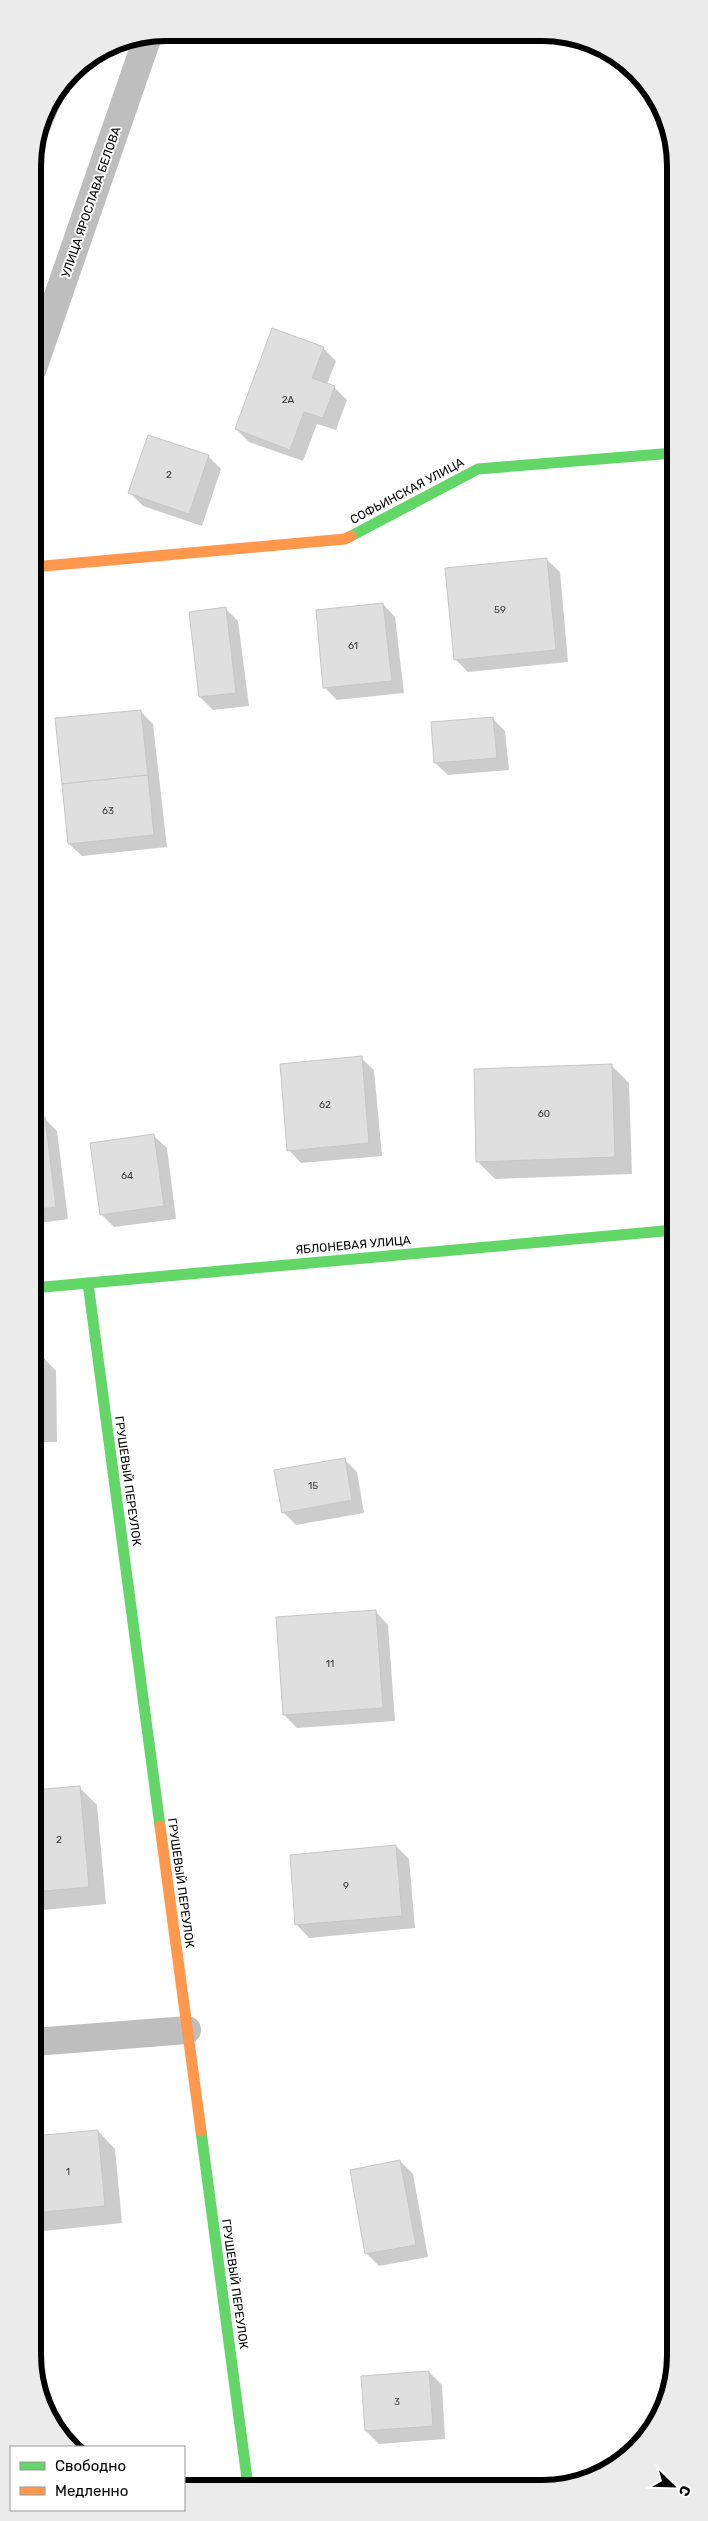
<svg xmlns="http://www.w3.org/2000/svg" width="708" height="2521" viewBox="0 0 708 2521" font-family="Rubik,sans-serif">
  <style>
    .shadow { fill: #0003 }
    .building { fill: #dfdfdf; stroke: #c7c7c7 }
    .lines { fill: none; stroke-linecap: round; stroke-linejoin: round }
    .street { stroke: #bebebe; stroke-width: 28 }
    .fast { stroke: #63d668; stroke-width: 11 }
    .slow { stroke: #ff974d; stroke-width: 11 }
    .labels { text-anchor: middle; stroke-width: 4; stroke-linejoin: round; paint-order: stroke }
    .number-label { font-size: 10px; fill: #383838 }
    .street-label { font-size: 12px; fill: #000; stroke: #fff }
    .rim { fill: none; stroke: #000; stroke-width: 6 }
  </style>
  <rect width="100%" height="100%" fill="#fff"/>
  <!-- shadow -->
  <g class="shadow">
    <polygon points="72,72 74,73 39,157 34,154 43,115"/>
    <polygon points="323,348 336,361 327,384 334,387 347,400 336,430 317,424 303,461 249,442 236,429"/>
    <polygon points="208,456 221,469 202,526 143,506 130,493"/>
    <polygon points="547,560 560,572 568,662 468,672 455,659"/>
    <polygon points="383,604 395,617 404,693 337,700 325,688"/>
    <polygon points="226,609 238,621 249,706 213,710 200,697 190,613"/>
    <polygon points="140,711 153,724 167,847 82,856 69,844"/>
    <polygon points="492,718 505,731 509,770 448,775 435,763"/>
    <polygon points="361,1058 374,1070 382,1156 301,1163 289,1150"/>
    <polygon points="611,1065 629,1083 632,1174 495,1179 478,1162"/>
    <polygon points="44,1118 57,1131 68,1219 33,1224 33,1120"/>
    <polygon points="154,1136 167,1148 176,1219 114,1227 101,1214"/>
    <polygon points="39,1353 56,1371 57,1442 33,1442 33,1354"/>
    <polygon points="344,1459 357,1472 364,1513 296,1525 283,1512"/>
    <polygon points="376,1612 388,1625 395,1721 297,1728 284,1715"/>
    <polygon points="79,1787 97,1805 106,1904 33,1911 33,1791"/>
    <polygon points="396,1846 409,1859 415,1928 309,1938 297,1925"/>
    <polygon points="98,2131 115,2149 122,2223 34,2232 34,2137"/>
    <polygon points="400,2161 413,2174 428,2257 379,2266 367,2254"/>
    <polygon points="429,2372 442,2385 445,2439 379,2444 366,2431 363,2377"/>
  </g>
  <!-- building -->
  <g class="building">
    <polygon points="272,328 324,347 312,378 335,386 323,418 304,412 290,450 235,429"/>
    <polygon points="148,435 209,455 189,514 128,493"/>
    <polygon points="547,558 556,650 454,660 445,568"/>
    <polygon points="674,559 675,626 673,626 666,560"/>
    <polygon points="383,603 392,681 323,688 316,610"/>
    <polygon points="226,607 236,693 199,697 189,612"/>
    <polygon points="141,710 148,775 62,784 55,718"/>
    <polygon points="493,717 497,758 434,763 431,722"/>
    <polygon points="148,775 154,835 68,844 62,784"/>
    <polygon points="362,1056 369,1143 287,1151 280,1064"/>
    <polygon points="612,1064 615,1157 476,1162 474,1069"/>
    <polygon points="45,1117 56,1207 33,1210 33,1118"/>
    <polygon points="154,1134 164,1206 100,1215 90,1143"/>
    <polygon points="33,1352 39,1352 40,1425 33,1425"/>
    <polygon points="345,1458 352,1500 282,1513 274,1470"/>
    <polygon points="376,1610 383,1708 283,1715 276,1617"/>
    <polygon points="80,1786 89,1887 33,1892 33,1790"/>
    <polygon points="396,1845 402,1916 295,1925 290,1855"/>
    <polygon points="98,2130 105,2206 34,2213 34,2136"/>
    <polygon points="400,2160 416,2245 365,2254 350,2170"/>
    <polygon points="429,2371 433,2426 365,2431 361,2376"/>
  </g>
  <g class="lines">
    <!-- street -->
    <g class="street">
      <polyline points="33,368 148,36"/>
      <polyline points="34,2042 187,2030"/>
    </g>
    <!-- fast -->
    <g class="fast">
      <polyline points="351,536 478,469 674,453"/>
      <polyline points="88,1283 160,1826"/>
      <polyline points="33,1288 675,1230"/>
      <polyline points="201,2131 248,2486"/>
    </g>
    <!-- slow -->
    <g class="slow">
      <polyline points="33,567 345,539 351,536"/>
      <polyline points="160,1826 201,2131"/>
    </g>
  </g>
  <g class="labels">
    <!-- number labels -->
    <g class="number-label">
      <text x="288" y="403">2А</text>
      <text x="169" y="478">2</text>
      <text x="500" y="613">59</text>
      <text x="353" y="649">61</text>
      <text x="108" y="814">63</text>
      <text x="325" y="1108">62</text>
      <text x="544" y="1117">60</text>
      <text x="127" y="1179">64</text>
      <text x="313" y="1489">15</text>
      <text x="330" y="1667">11</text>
      <text x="59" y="1843">2</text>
      <text x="346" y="1889">9</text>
      <text x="68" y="2175">1</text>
      <text x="397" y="2405">3</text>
    </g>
    <!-- street labels -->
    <g class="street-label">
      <text transform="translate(91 202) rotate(-71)" y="4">УЛИЦА ЯРОСЛАВА БЕЛОВА</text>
      <text transform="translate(407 491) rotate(-28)" y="4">СОФЬИНСКАЯ УЛИЦА</text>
      <text transform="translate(353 1245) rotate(-5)" y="4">ЯБЛОНЕВАЯ УЛИЦА</text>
      <text transform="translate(128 1481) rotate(82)" y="4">ГРУШЕВЫЙ ПЕРЕУЛОК</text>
      <text transform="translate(181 1883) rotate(82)" y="4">ГРУШЕВЫЙ ПЕРЕУЛОК</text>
      <text transform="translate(235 2284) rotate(82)" y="4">ГРУШЕВЫЙ ПЕРЕУЛОК</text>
    </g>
  </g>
  <!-- crop -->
  <path d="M0 0H708V2521H0ZM166 41H542A125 125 0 0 1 667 166V2355A125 125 0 0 1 542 2480H166A125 125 0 0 1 41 2355V166A125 125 0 0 1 166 41Z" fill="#ebebeb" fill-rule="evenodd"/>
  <path class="rim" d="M166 41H542A125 125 0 0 1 667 166V2355A125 125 0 0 1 542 2480H166A125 125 0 0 1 41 2355V166A125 125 0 0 1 166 41Z"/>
  <!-- legend -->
  <rect x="10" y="2446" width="175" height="65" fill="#ffffff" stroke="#999999"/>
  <rect x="20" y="2462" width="25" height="8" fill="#63d668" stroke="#999999"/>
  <text x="55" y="2471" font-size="15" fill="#000000">Свободно</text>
  <rect x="20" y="2487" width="25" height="8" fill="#ff974d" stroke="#999999"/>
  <text x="55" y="2496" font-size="15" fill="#000000">Медленно</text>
  <!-- north arrow -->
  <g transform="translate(673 2486) rotate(113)" stroke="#ffffff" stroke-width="4" paint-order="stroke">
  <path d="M0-4L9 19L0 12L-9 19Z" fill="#000000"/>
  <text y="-8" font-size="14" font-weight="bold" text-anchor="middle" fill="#000000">С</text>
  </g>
</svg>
